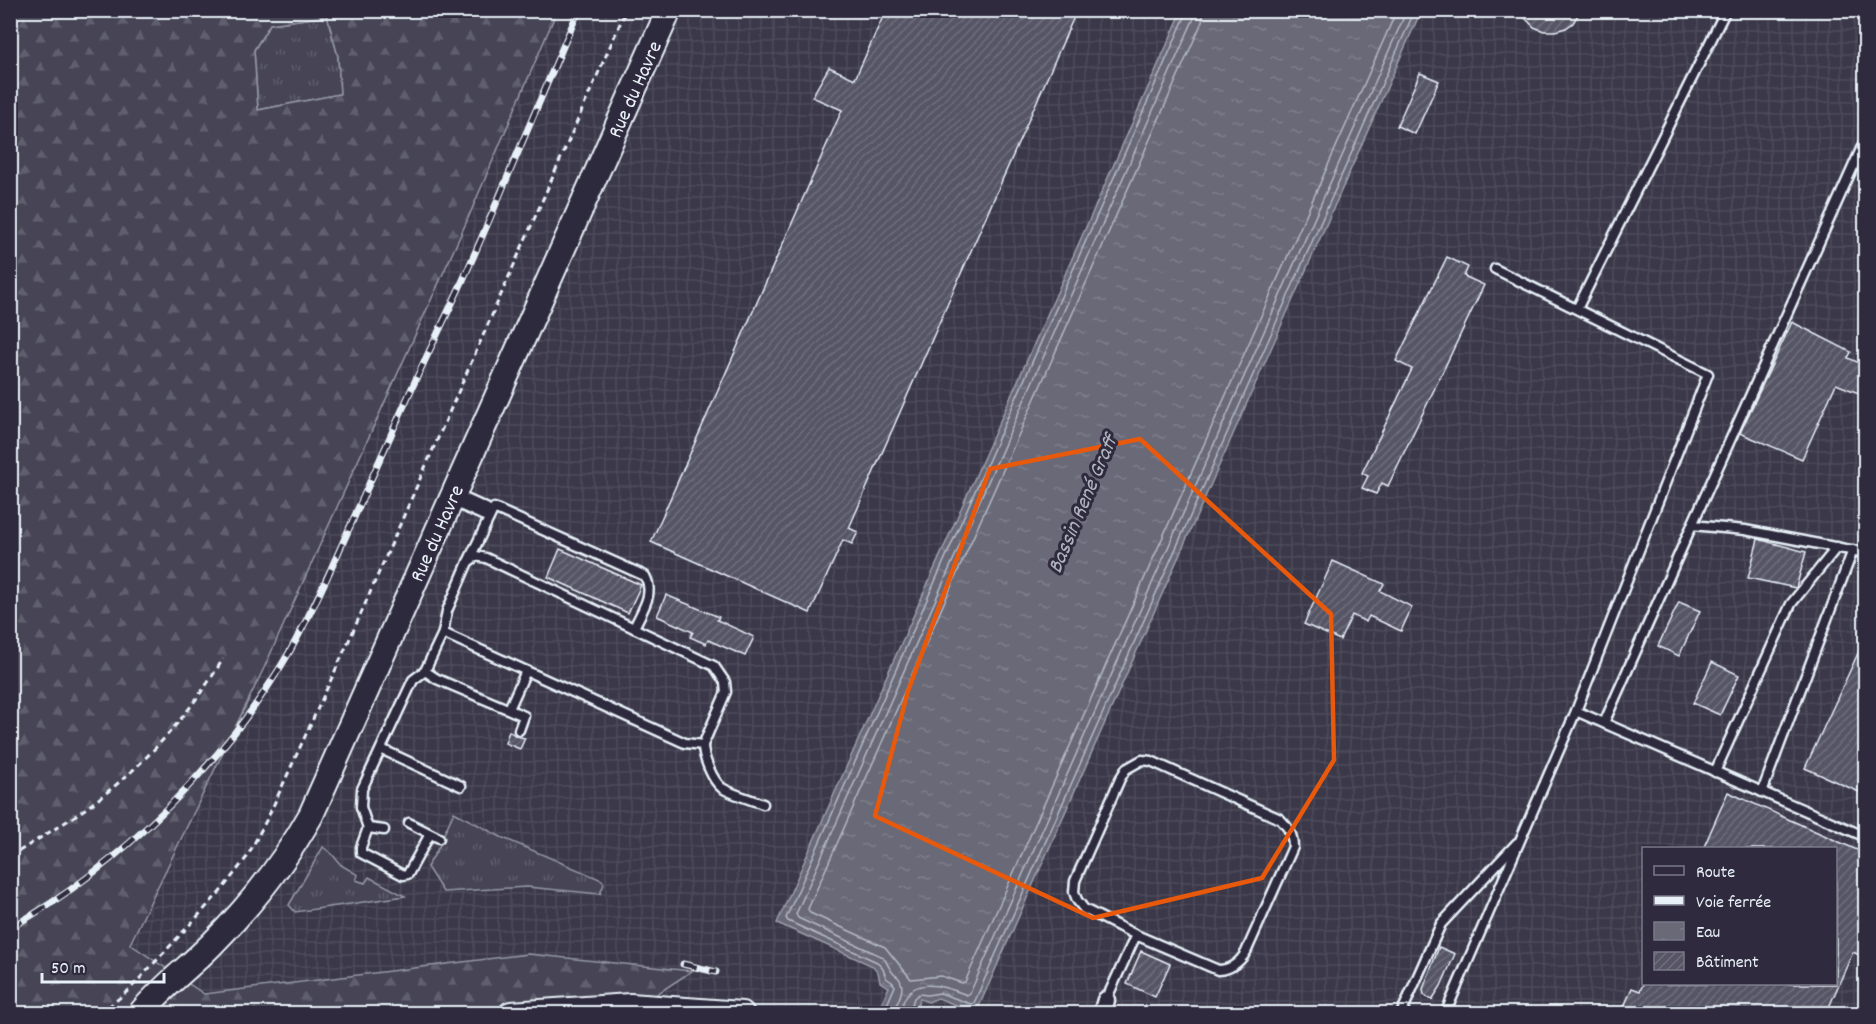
<svg xmlns="http://www.w3.org/2000/svg" width="1876" height="1024" viewBox="0 0 1876 1024" font-family="Dekko,sans-serif">
  <style>
    .industrial { fill: url(#industrial-grid); fill-rule: evenodd }
    .grass { fill: url(#grass-tufts); stroke: #979aa6; stroke-width: 1.5 }
    .forest { fill: url(#forest-firs); stroke: #979aa6; stroke-width: 1.5; fill-rule: evenodd }
    .water { fill: url(#water-ripples); stroke: #9c9fab; stroke-width: 1.5 }
    .lines { fill: none; stroke-linecap: round; stroke-linejoin: round }
    .shore { stroke: #b5bbc5; stroke-width: 1.5 }
    .building { fill: url(#building-hatch); stroke: #e8f1f8; stroke-width: 1.5 }
    .lane-casing { stroke: #e8f1f8; stroke-width: 13 }
    .street-casing { stroke: #e8f1f8; stroke-width: 21 }
    .secondary-casing { stroke: #e8f1f8; stroke-width: 28 }
    .path { stroke: #e8f1f8; stroke-width: 3; stroke-dasharray: 6 4.5; stroke-linecap: butt }
    .lane { stroke: #2f2a3d; stroke-width: 8 }
    .street { stroke: #2f2a3d; stroke-width: 16 }
    .secondary { stroke: #2f2a3d; stroke-width: 24 }
    .rail-casing { stroke: #e8f1f8; stroke-width: 7 }
    .rail { stroke: #2f2a3d; stroke-width: 4.5; stroke-dasharray: 14; stroke-linecap: butt }
    .marked { fill: none; stroke: #e8590c; stroke-width: 4.5; stroke-linejoin: round }
    .labels { text-anchor: middle; stroke-width: 6; stroke-linejoin: round; paint-order: stroke }
    .street-label { font-size: 21px; fill: #e8f1f8; stroke: #2f2a3d }
    .water-label { font-size: 22px; font-style: italic; fill: #afb4be; stroke: #2f2a3d }
  </style>
  <defs>
    <pattern id="industrial-grid" width="8" height="8" patternUnits="userSpaceOnUse" patternTransform="scale(1.5)"><rect width="8" height="8" fill="#3b3749"/><path d="M0 4h8M4 0v8" fill="none" stroke="#4e4b5b"/></pattern>
    <pattern id="grass-tufts" width="24" height="20" patternUnits="userSpaceOnUse" patternTransform="scale(1.5)"><rect width="24" height="20" fill="#464455"/><path d="M3 7l-1-3M5 7V3M7 7l1-3M15 17l-1-3M17 17v-4M19 17l1-3" fill="none" stroke="#615f6e"/></pattern>
    <pattern id="forest-firs" width="22" height="20" patternUnits="userSpaceOnUse" patternTransform="scale(1.5)"><rect width="22" height="20" fill="#464455"/><path d="M5 1l3.5 6h-7zM16 11l3.5 6h-7z" fill="#615f6e"/></pattern>
    <pattern id="water-ripples" width="26" height="14" patternUnits="userSpaceOnUse" patternTransform="scale(1.5)"><rect width="26" height="14" fill="#696978"/><path d="M2 4q2-2 4 0t4 0M15 11q2-2 4 0t4 0" fill="none" stroke="#7e7f8c"/></pattern>
    <pattern id="building-hatch" width="6" height="6" patternUnits="userSpaceOnUse" patternTransform="scale(1.5)"><rect width="6" height="6" fill="#575565"/><path d="M-1 1l2-2M0 6l6-6M5 7l2-2" fill="none" stroke="#6f6e7c"/></pattern>
  </defs>
  <rect width="100%" height="100%" fill="#2f2a3d"/>
  <filter id="ink" filterUnits="userSpaceOnUse"><feTurbulence type="fractalNoise" baseFrequency=".0167" numOctaves="2"/><feDisplacementMap in="SourceGraphic" scale="12" xChannelSelector="R" yChannelSelector="G"/><feConvolveMatrix kernelMatrix="1 2 1 2 8 2 1 2 1" color-interpolation-filters="sRGB"/></filter>
  <g filter="url(#ink)">
    <!-- industrial -->
    <path class="industrial" d="M557,11H1865V1013L628,1014L691,971L528,954L204,994L130,944L264,668L466,223ZM1644,848H1836V984H1644Z"/>
    <!-- grass -->
    <g class="grass">
      <polygon points="327,16 338,56 340,94 258,110 254,50 270,24"/>
      <polygon points="454,812 501,837 602,880 604,884 600,894 527,887 443,892 427,867 443,840 443,836"/>
      <polygon points="323,847 332,854 341,865 358,875 356,880 365,883 369,877 405,896 295,912 289,905"/>
    </g>
    <!-- forest -->
    <path class="forest" d="M10,11H557L466,223L264,668L130,944L204,994L528,954L692,971L628,1013H11ZM327,16L338,56L340,94L258,110L254,50L270,24Z"/>
    <!-- water -->
    <polygon class="water" points="1182,11 1421,11 976,1013 938,998 928,1002 920,999 914,1013 877,1013 889,987 880,982 878,972 873,966 777,923"/>
    <g class="lines">
      <!-- shore -->
      <g class="shore">
        <polyline points="1204,10 1202,22 808,909 810,913 885,947 911,979 941,976 962,983 965,982 1397,10"/>
        <polyline points="883,1014 895,986 892,982 886,978 883,969 877,962 788,921 786,918 1188,10"/>
        <path d="M892,1014C896,1004 906,991 900,980C899,977 895,976 893,973C889,969 887,962 883,957L798,918L796,914L1194,18L1195,10"/>
        <path d="M901,1014C904,973 942,985 967,995L970,993L1407,10"/>
        <polyline points="909,1014 914,998 919,994 927,995 940,993 971,1004 974,1003 1415,10"/>
      </g>
    </g>
    <!-- building -->
    <g class="building">
      <polygon points="886,10 1077,10 849,528 858,532 852,544 843,540 810,613 651,542 842,110 812,97 829,67 855,79"/>
      <polygon points="1517,10 1581,10 1573,23 1566,28 1555,31 1544,31 1534,27"/>
      <polygon points="1420,73 1439,81 1415,134 1397,126"/>
      <polygon points="1447,257 1468,267 1464,276 1484,285 1388,486 1382,483 1376,494 1362,488 1368,476 1362,473 1412,369 1396,361"/>
      <polygon points="1792,322 1851,352 1848,358 1866,366 1866,396 1836,384 1802,459 1740,433"/>
      <polygon points="1758,539 1806,552 1796,588 1748,578"/>
      <polygon points="560,549 641,585 628,613 548,577"/>
      <polygon points="1333,561 1384,584 1380,591 1412,607 1401,631 1369,616 1366,622 1352,615 1340,640 1304,624"/>
      <polygon points="666,595 719,617 717,620 754,637 745,656 708,640 706,644 690,637 693,632 657,616"/>
      <polygon points="1679,602 1700,611 1679,656 1658,646"/>
      <polygon points="1866,636 1866,795 1805,768"/>
      <polygon points="1712,662 1739,675 1720,715 1693,703"/>
      <polygon points="509,731 516,736 525,738 520,749 505,743"/>
      <polygon points="1728,792 1866,854 1866,958 1853,952 1826,1014 1621,1014 1632,988 1640,991 1643,984 1836,984 1836,849 1703,849"/>
      <polygon points="1439,947 1455,954 1441,986 1432,1000 1424,995 1423,989"/>
      <polygon points="1141,951 1170,964 1155,997 1127,984"/>
    </g>
    <g class="lines">
      <defs>
        <g id="lane">
          <polyline points="1577,309 1726,10"/>
          <polyline points="1692,525 1866,138"/>
          <path d="M468,562L494,508L645,576C655,594 642,610 634,628"/>
          <polyline points="443,633 685,743 703,745"/>
          <polyline points="425,671 437,679 524,716 519,730"/>
          <polyline points="509,709 526,671"/>
          <polyline points="1576,711 1866,837"/>
          <polyline points="1604,723 1692,525 1745,530 1866,553"/>
          <polyline points="381,749 461,786"/>
          <path d="M1142,760L1151,761L1280,819C1289,828 1293,835 1293,847L1246,952C1240,962 1230,970 1218,970L1136,935L1084,909L1077,900L1074,892L1075,881L1120,779L1126,769Z"/>
          <polyline points="1715,772 1791,604 1837,547"/>
          <polyline points="1762,792 1853,550"/>
          <polyline points="409,823 439,838"/>
          <polyline points="368,828 384,830"/>
          <path d="M430,834L408,874L403,875L361,853V847L368,828L361,807L362,789L413,680L425,671L443,633L447,611L468,562L476,556L486,558L714,666L725,682L726,692L703,745C703,757 712,780 722,788C734,795 750,799 763,804"/>
          <polyline points="1106,1000 1136,935"/>
          <polyline points="1401,1014 1441,924 1517,843"/>
          <polyline points="1445,1014 1576,711 1708,374 1495,269"/>
        </g>
        <g id="street">
          <polyline points="452,497 485,512"/>
          <polyline points="1102,1014 1106,1000"/>
        </g>
        <g id="secondary">
          <path d="M140,1014C161,988 187,969 210,946C249,907 284,863 311,815L669,10"/>
          <polyline points="511,1014 630,1006 742,1014"/>
        </g>
      </defs>
      <!-- lane casing -->
      <use href="#lane" class="lane-casing"/>
      <!-- street casing -->
      <use href="#street" class="street-casing"/>
      <!-- secondary casing -->
      <use href="#secondary" class="secondary-casing"/>
      <!-- path -->
      <g class="path">
        <path d="M10,857C42,836 77,817 106,793C153,756 192,710 223,659"/>
        <polyline points="100,1014 129,990 184,931 220,892 247,857 269,815 351,636 626,10"/>
      </g>
      <!-- lane -->
      <use href="#lane" class="lane"/>
      <!-- street -->
      <use href="#street" class="street"/>
      <!-- secondary -->
      <use href="#secondary" class="secondary"/>
      <defs>
        <g id="rail">
          <path d="M10,928C121,866 227,760 290,651C312,612 330,572 348,531C369,484 390,437 411,390C428,353 446,317 463,280C503,191 539,100 579,10"/>
          <polyline points="683,964 716,972"/>
        </g>
      </defs>
      <!-- rail casing -->
      <use href="#rail" class="rail-casing"/>
      <!-- rail -->
      <use href="#rail" class="rail"/>
    </g>
  </g>
  <!-- marked area -->
  <path class="marked" d="M1140,439L1331,614L1334,760L1262,878L1093,918L875,816L908,691L990,469Z"/>
  <g class="labels">
    <!-- street labels -->
    <g class="street-label">
      <text transform="translate(634 89) rotate(-66)" y="7">Rue du Havre</text>
      <text transform="translate(436 533) rotate(-66)" y="7">Rue du Havre</text>
    </g>
    <!-- water labels -->
    <g class="water-label">
      <text transform="translate(1081 503) rotate(-67)" y="8">Bassin René Graff</text>
    </g>
  </g>
  <!-- margin -->
  <rect width="1876" height="1024" fill="none" stroke="#2f2a3d" stroke-width="36"/>
  <rect x="18" y="18" width="1840" height="988" fill="none" stroke="#e8f1f8" stroke-width="2" filter="url(#ink)"/>
  <!-- legend -->
  <rect x="1642" y="847" width="195" height="138" fill="#2f2a3d" stroke="#797a88" stroke-width="1.5"/>
  <rect x="1654" y="866" width="30" height="9" fill="#2f2a3d" stroke="#797a88" stroke-width="1.5"/>
  <text x="1696" y="877" font-size="18" fill="#e8f1f8">Route</text>
  <rect x="1654" y="896" width="30" height="9" fill="#e8f1f8" stroke="#797a88" stroke-width="1.5"/>
  <text x="1696" y="907" font-size="18" fill="#e8f1f8">Voie ferrée</text>
  <rect x="1654" y="922" width="30" height="18" fill="url(#water-ripples)" stroke="#797a88" stroke-width="1.5"/>
  <text x="1696" y="937" font-size="18" fill="#e8f1f8">Eau</text>
  <rect x="1654" y="952" width="30" height="18" fill="url(#building-hatch)" stroke="#797a88" stroke-width="1.5"/>
  <text x="1696" y="967" font-size="18" fill="#e8f1f8">Bâtiment</text>
  <!-- scale -->
  <path d="M42 973v9h122v-9" fill="none" stroke="#e8f1f8" stroke-width="3"/>
  <text x="51" y="973" font-size="18" fill="#e8f1f8" stroke="#2f2a3d" stroke-width="4.5" paint-order="stroke">50 m</text>
</svg>
